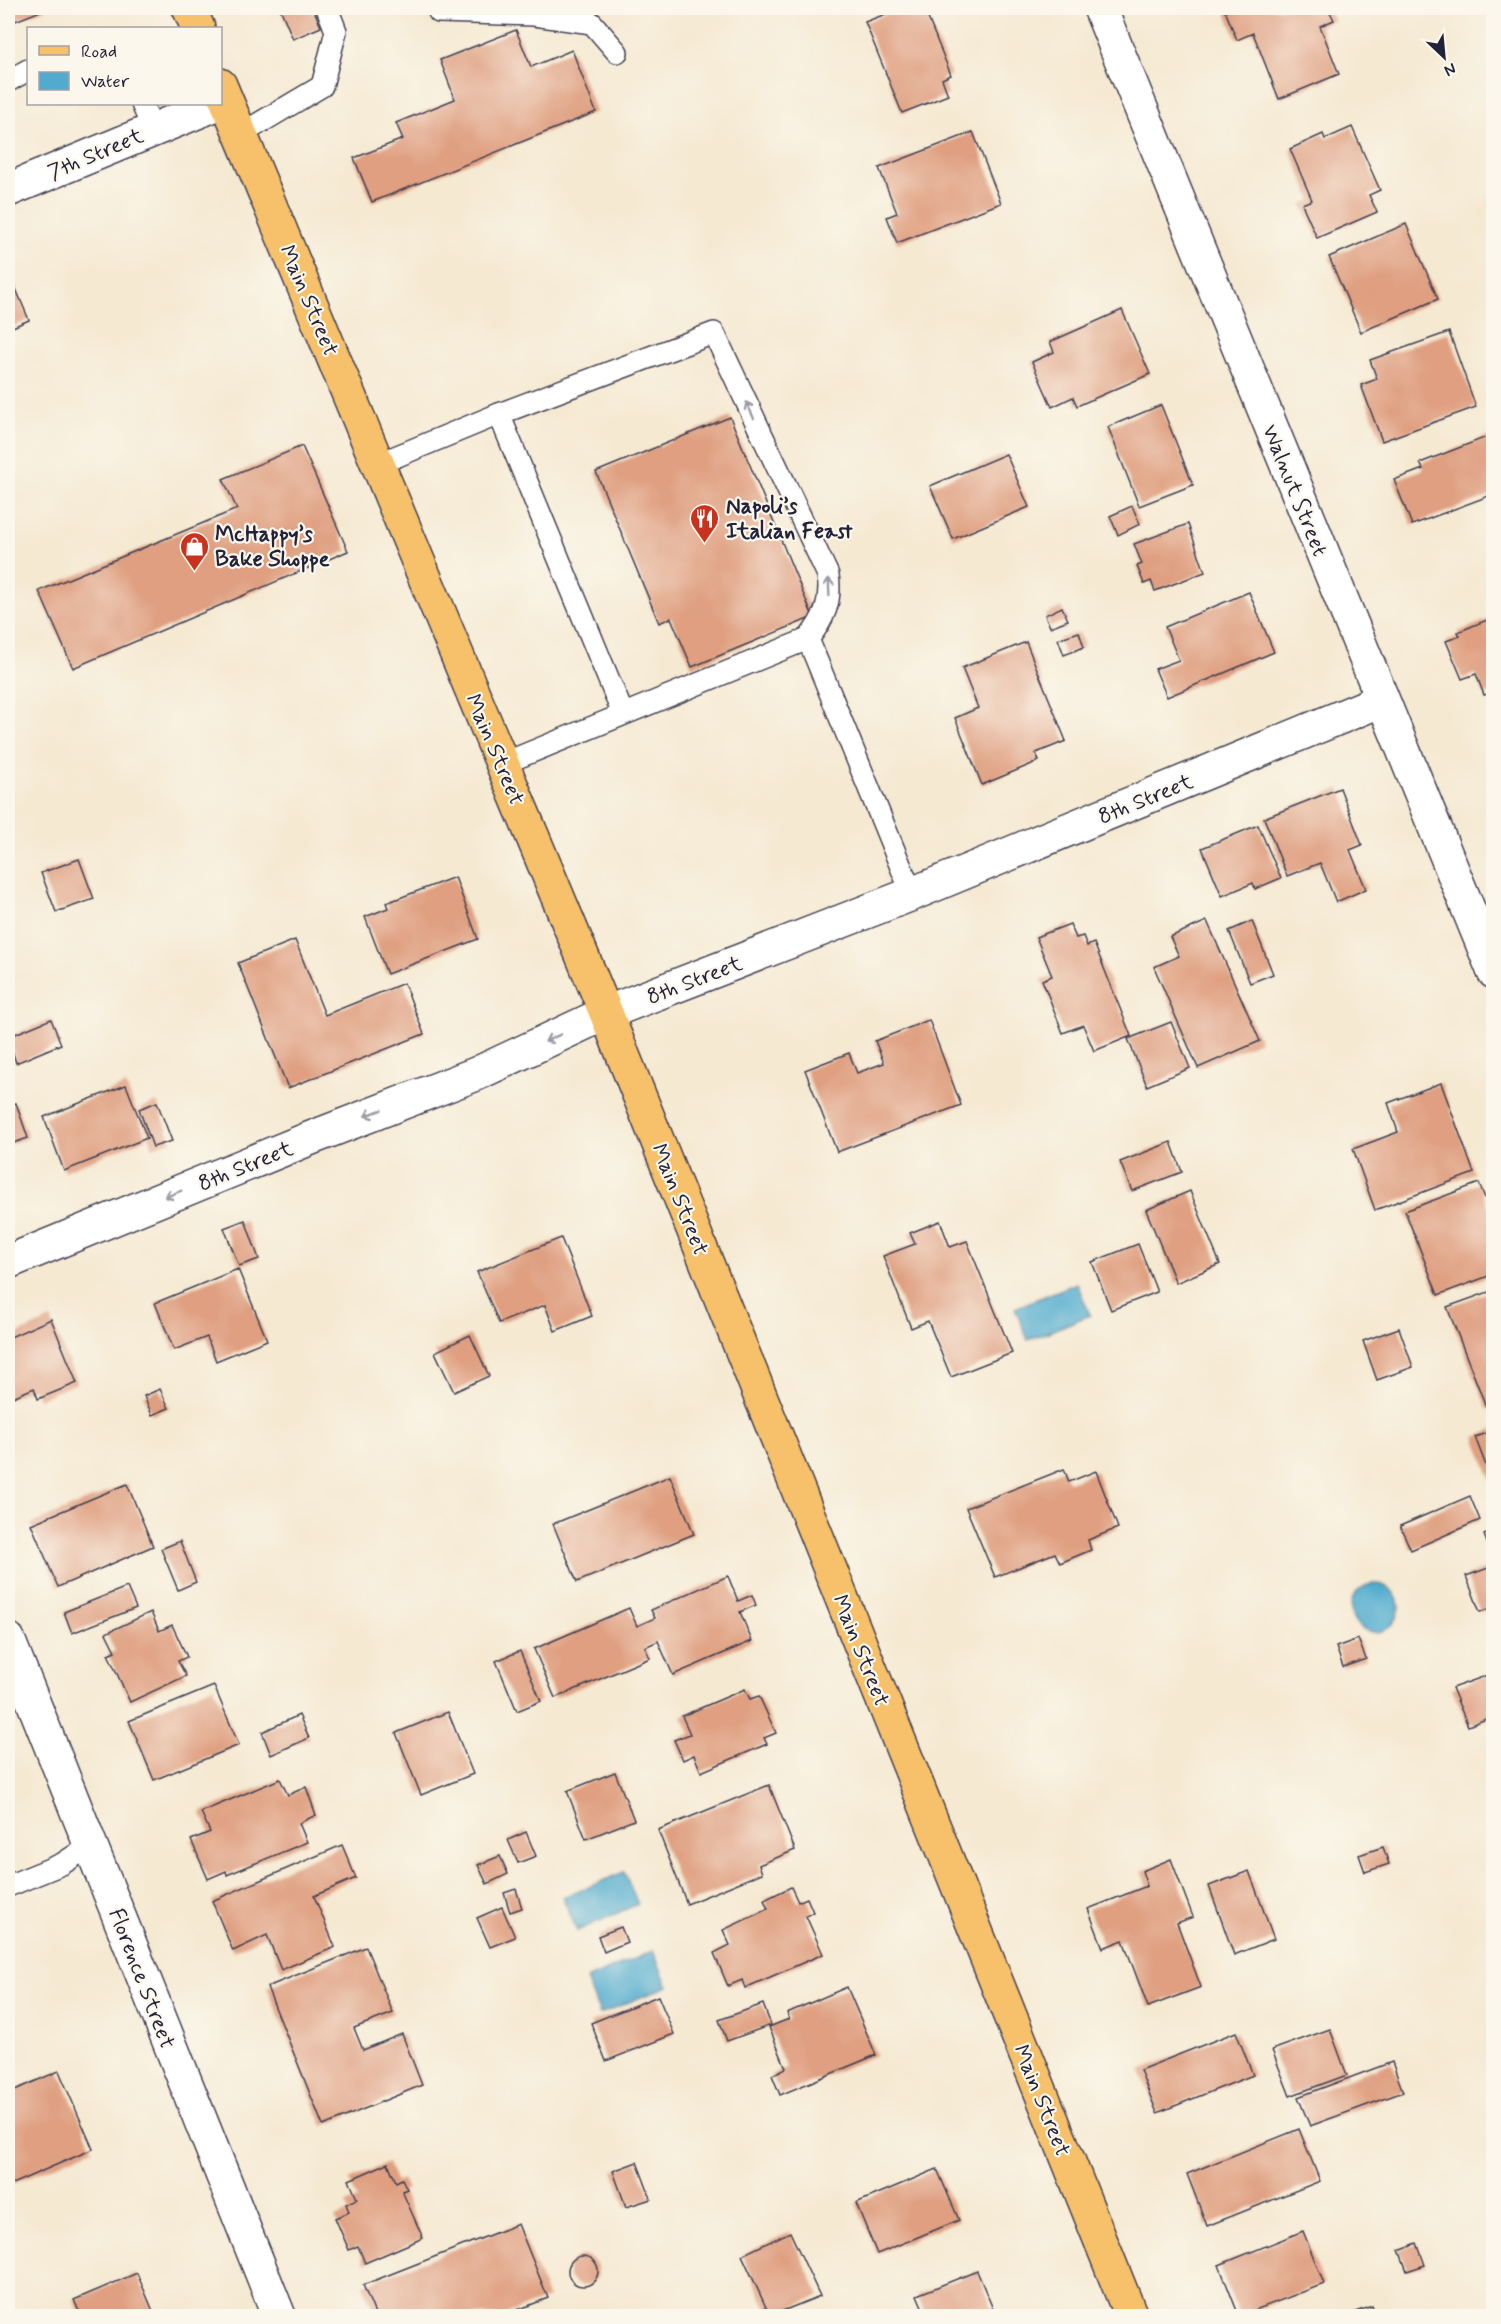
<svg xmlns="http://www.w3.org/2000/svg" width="1501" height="2324" viewBox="0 0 1501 2324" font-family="Mynerve,sans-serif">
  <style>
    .water { fill: #50abce; stroke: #396684; stroke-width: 1.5 }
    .building { fill: #df9f80 }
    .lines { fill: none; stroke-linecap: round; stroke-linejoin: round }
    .lane-casing { stroke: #424052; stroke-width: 24 }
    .street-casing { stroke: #424052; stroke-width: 36 }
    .primary-casing { stroke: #424052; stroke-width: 36 }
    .lane { stroke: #fff; stroke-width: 21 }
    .street { stroke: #fff; stroke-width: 33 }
    .primary { stroke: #f7c06b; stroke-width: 33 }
    .oneway { stroke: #9c9ca7 }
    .labels { text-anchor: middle; stroke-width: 4.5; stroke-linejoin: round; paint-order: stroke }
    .street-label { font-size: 22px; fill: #22223b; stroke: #fbf7ec }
    .poi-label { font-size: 22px; font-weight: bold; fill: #22223b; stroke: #fbf7ec; text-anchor: start }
  </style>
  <rect width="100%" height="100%" fill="#fbf7ec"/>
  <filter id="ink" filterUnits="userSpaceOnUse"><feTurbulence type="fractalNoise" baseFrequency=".0167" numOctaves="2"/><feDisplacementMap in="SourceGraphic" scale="12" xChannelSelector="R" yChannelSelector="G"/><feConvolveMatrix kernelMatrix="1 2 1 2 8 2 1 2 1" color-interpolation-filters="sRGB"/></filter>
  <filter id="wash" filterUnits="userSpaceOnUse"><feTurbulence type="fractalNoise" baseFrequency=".008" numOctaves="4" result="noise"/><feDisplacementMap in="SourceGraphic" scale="24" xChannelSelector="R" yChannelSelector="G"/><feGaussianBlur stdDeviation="1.35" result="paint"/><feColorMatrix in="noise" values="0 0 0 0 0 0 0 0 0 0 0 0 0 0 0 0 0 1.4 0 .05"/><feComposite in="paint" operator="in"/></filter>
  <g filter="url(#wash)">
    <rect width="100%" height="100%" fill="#f5e9d2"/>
    <!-- water -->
    <g class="water">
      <polygon points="1077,1283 1090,1315 1028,1340 1015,1308"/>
      <circle cx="1375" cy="1608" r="24"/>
      <polygon points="624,1872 638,1904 577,1931 563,1898"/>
      <polygon points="653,1951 668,1986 600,2014 586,1980"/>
    </g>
    <g id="blocks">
      <!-- building -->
      <g class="building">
        <polygon points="8,8 48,8 8,24"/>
        <polygon points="280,8 313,8 321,27 293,39"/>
        <polygon points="901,8 924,8 951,75 942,79 948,95 902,113 865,22"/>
        <polygon points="1224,8 1328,8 1334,20 1320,26 1339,74 1279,99 1253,33 1237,40"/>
        <polygon points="516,30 531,67 572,50 596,112 372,202 354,158 403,139 396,123 455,99 440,60"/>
        <polygon points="1352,127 1380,190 1369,195 1377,212 1317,238 1302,204 1312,200 1290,149 1323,134 1325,139"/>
        <polygon points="973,132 1001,203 897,243 887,217 897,213 879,168"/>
        <polygon points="1406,224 1438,299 1361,332 1329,257"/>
        <polygon points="8,270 29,320 8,329"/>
        <polygon points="1122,310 1150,374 1077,406 1073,397 1052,407 1032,362 1054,352 1050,342"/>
        <polygon points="1449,332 1476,407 1382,441 1361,385 1377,379 1370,360"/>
        <polygon points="1161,405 1193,485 1139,506 1108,427"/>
        <polygon points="730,417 813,617 692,667 671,618 659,623 596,472"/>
        <polygon points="1494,434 1494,494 1412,525 1394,480 1423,469 1420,463"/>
        <polygon points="302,446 348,551 73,668 39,591 237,509 223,479"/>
        <polygon points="1006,454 1029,507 953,539 930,486"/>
        <polygon points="1132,506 1140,524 1118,535 1110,516"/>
        <polygon points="1188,524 1205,572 1155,591 1151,581 1144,584 1137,566 1142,564 1134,544"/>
        <polygon points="1249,592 1274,652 1167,697 1155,669 1179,660 1165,627"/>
        <polygon points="1062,607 1068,620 1050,627 1045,615"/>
        <polygon points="1494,617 1494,692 1484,695 1476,674 1462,679 1446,641 1460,636 1458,632"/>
        <polygon points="1079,632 1084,647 1064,655 1058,639"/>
        <polygon points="1026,642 1066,741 1036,753 1039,761 982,785 955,718 978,708 962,668"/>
        <polygon points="1340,788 1362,845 1350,850 1366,889 1336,902 1320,863 1287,876 1264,818"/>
        <polygon points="1258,825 1281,878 1255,889 1253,883 1222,896 1202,848"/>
        <polygon points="79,859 94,899 56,912 41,873"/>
        <polygon points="455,877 478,939 387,974 365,917 388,908 386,903"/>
        <polygon points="1207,921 1260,1041 1198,1068 1154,967 1179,956 1170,937"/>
        <polygon points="1252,921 1273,974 1250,983 1229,931"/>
        <polygon points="1070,924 1076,938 1083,936 1087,946 1094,943 1131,1036 1094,1051 1083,1025 1063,1033 1042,980 1052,976 1036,937"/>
        <polygon points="295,940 325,1015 404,983 424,1034 288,1088 238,963"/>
        <polygon points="51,1019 61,1044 16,1063 8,1037"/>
        <polygon points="929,1020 961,1105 837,1152 805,1070 849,1053 857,1073 884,1063 875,1041"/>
        <polygon points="1171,1022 1190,1068 1147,1086 1128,1039"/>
        <polygon points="1441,1083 1474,1173 1375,1210 1353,1149 1398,1132 1388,1103"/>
        <polygon points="126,1085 147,1138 64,1171 44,1117"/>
        <polygon points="157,1102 172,1141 153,1147 139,1109"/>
        <polygon points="16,1103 28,1138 8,1145 8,1106"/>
        <polygon points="1171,1142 1182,1172 1132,1191 1120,1162"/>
        <polygon points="1479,1183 1494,1221 1494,1274 1438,1295 1405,1211"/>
        <polygon points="1190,1191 1220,1264 1176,1283 1146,1210"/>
        <polygon points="245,1220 259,1259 239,1266 224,1228"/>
        <polygon points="940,1221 950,1247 967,1241 1012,1353 951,1377 928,1321 911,1328 883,1256 915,1244 910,1233"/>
        <polygon points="561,1238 592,1316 555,1331 545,1305 499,1323 477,1272"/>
        <polygon points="1138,1244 1157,1292 1111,1310 1092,1262"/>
        <polygon points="238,1269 267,1340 216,1361 207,1337 174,1350 155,1303"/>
        <polygon points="1494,1290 1494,1407 1487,1409 1447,1307"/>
        <polygon points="51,1319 77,1383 38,1399 34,1388 8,1399 8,1338"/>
        <polygon points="1399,1328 1413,1367 1377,1380 1363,1341"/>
        <polygon points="470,1335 489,1376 454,1392 435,1352"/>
        <polygon points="160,1389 169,1408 152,1415 144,1396"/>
        <polygon points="1494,1430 1494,1484 1493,1484 1475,1437"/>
        <polygon points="1064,1469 1069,1482 1096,1471 1118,1528 1088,1540 1091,1550 1060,1563 1055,1553 995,1577 966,1508"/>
        <polygon points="670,1476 694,1534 577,1582 553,1524"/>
        <polygon points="127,1484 153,1546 58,1587 31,1524"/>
        <polygon points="1470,1496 1480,1520 1411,1550 1400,1526"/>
        <polygon points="1494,1531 1494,1558 1493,1558 1484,1535"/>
        <polygon points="180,1541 196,1582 178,1590 161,1549"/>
        <polygon points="1494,1566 1494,1607 1480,1612 1466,1576"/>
        <polygon points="728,1576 738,1601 752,1595 756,1605 740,1612 752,1641 673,1675 658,1641 645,1647 650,1658 555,1698 534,1649 629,1608 637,1626 655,1618 651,1610"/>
        <polygon points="127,1587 136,1608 72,1633 64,1612"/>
        <polygon points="151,1612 159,1631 172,1625 187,1657 178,1661 186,1676 130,1702 108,1654 115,1651 106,1633"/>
        <polygon points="1358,1639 1366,1659 1343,1667 1336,1647"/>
        <polygon points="520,1651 541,1701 517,1711 496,1661"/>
        <polygon points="1494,1673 1494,1716 1468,1726 1452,1688"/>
        <polygon points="214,1686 239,1745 154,1780 129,1721"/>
        <polygon points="745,1689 750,1699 759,1696 776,1733 764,1738 767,1744 701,1772 694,1755 683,1760 674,1740 690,1734 682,1716"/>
        <polygon points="448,1712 473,1774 421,1795 396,1733"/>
        <polygon points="299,1715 309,1738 271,1755 262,1732"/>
        <polygon points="615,1772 634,1820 586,1839 567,1791"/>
        <polygon points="280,1779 288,1795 306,1787 316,1815 299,1823 307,1842 227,1875 226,1871 208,1879 191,1840 210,1832 201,1812"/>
        <polygon points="769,1785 795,1850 759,1865 762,1873 687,1904 658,1830"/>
        <polygon points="526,1832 536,1856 518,1863 508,1840"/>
        <polygon points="342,1845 356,1878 314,1896 335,1947 281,1970 267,1935 233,1951 212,1901"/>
        <polygon points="1383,1847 1389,1864 1365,1872 1359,1855"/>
        <polygon points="500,1856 508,1874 487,1884 478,1865"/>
        <polygon points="1171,1859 1193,1917 1177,1923 1201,1987 1148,2007 1123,1940 1103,1948 1088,1909 1147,1886 1142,1871"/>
        <polygon points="1249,1871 1274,1939 1234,1955 1209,1886"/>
        <polygon points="791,1887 798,1902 807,1898 813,1912 806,1916 823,1954 745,1988 742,1980 728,1986 714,1953 730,1945 723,1930 768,1909 764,1900"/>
        <polygon points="516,1889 522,1908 510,1912 504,1893"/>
        <polygon points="502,1907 515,1937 490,1947 477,1918"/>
        <polygon points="621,1927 627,1942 604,1952 598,1936"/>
        <polygon points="366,1947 393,2013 354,2028 363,2050 402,2034 422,2085 323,2126 267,1987"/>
        <polygon points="847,1987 876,2055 780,2095 772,2075 786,2068 769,2027 789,2019 787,2013"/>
        <polygon points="658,1996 674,2034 606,2061 591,2023"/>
        <polygon points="763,2004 771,2025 727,2041 719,2020"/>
        <polygon points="1330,2029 1347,2075 1290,2096 1272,2050"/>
        <polygon points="1236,2032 1253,2075 1157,2113 1140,2070"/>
        <polygon points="1392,2062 1403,2092 1310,2126 1298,2097"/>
        <polygon points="59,2071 93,2149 12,2184 8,2174 8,2093"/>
        <polygon points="1299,2129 1320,2181 1207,2226 1187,2174"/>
        <polygon points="637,2162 651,2199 626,2207 613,2171"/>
        <polygon points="388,2163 396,2182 402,2179 407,2189 402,2191 423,2238 365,2263 358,2246 349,2250 335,2218 349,2212 346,2204 357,2199 349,2180"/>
        <polygon points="937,2169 959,2220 877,2254 856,2203"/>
        <polygon points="518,2224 548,2298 502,2316 418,2316 417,2312 406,2316 376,2316 363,2285"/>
        <polygon points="1303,2231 1324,2284 1239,2316 1219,2265"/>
        <polygon points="790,2232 820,2296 770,2316 742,2255"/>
        <polygon points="1417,2243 1425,2265 1407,2271 1399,2250"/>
        <circle cx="583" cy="2271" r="15"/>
        <polygon points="977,2271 996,2316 926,2316 917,2295"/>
        <polygon points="137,2273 155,2316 81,2316 74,2300"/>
        <polygon points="1372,2306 1376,2316 1344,2316"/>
      </g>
    </g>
  </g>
  <g filter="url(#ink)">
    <use href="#blocks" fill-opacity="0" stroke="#424052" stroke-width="1.5"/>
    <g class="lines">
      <defs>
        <g id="lane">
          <polyline points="437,8 439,12 534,15 592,23 617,52"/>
          <polyline points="8,81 28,70"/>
          <polyline points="142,104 153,129"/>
          <polyline points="241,134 322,86 336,31 327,8"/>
          <polyline points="499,414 623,714"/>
          <path d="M378,464L499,414L714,333L828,575C832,602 824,619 808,639"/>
          <polyline points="502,764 808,639 912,894"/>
          <polyline points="8,1886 62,1864 91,1845"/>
        </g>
        <g id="street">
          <polyline points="1100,8 1494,972"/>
          <polyline points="8,190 216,104"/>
          <polyline points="8,1262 311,1138 476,1074 606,1013 912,894 1382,700"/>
          <polyline points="8,1639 279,2316"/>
        </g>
        <g id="primary">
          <polyline points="189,8 198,28"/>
          <polyline points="220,85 606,1013 1131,2316"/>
        </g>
      </defs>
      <!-- lane casing -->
      <use href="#lane" class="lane-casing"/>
      <!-- street casing -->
      <use href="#street" class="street-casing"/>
      <!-- primary casing -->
      <use href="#primary" class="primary-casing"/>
      <!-- lane -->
      <use href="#lane" class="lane"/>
      <!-- street -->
      <use href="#street" class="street"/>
      <!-- primary -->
      <use href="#primary" class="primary"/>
    </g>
    <!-- one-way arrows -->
    <defs><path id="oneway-shaft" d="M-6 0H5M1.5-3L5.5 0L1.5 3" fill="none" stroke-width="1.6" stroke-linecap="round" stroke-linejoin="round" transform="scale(1.5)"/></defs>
    <g class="oneway">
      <use href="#oneway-shaft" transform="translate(750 410) rotate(-115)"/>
      <use href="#oneway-shaft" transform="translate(829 587) rotate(-92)"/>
      <use href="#oneway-shaft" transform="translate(553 1038) rotate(155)"/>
      <use href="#oneway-shaft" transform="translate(373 1113) rotate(159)"/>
      <use href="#oneway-shaft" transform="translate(173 1194) rotate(158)"/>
    </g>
  </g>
  <!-- icons -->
  <defs>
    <symbol id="restaurant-pin" viewBox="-11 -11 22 30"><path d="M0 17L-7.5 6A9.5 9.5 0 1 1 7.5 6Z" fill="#c8321e" stroke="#fbf7ec"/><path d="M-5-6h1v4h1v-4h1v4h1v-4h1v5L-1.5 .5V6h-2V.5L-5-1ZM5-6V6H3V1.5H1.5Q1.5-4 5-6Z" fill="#fff"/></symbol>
    <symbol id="shop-pin" viewBox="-11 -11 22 30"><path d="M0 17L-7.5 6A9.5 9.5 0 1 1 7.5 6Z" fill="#c8321e" stroke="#fbf7ec"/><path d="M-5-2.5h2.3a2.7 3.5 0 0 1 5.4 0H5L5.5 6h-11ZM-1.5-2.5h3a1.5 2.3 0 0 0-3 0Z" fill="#fff"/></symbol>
  </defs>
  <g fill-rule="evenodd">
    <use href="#restaurant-pin" x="688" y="502" width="33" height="45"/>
    <use href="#shop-pin" x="178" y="530" width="33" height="45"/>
  </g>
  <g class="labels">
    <!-- street labels -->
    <g class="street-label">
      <text transform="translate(95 153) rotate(-23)" y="8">7th Street</text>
      <text transform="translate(310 300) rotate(67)" y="8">Main Street</text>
      <text transform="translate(1296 490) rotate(68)" y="8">Walnut Street</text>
      <text transform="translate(496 749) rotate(67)" y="8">Main Street</text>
      <text transform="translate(1145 798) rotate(-22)" y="8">8th Street</text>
      <text transform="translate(694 979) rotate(-21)" y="8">8th Street</text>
      <text transform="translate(245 1165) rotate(-22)" y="8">8th Street</text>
      <text transform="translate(681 1199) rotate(68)" y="8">Main Street</text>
      <text transform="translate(862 1650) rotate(68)" y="8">Main Street</text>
      <text transform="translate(143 1978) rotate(69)" y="8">Florence Street</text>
      <text transform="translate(1043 2100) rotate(68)" y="8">Main Street</text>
    </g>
    <!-- poi labels -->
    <g class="poi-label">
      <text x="726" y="513">Napoli’s<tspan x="726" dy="25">Italian Feast</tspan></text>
      <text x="215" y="541">McHappy’s<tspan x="215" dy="25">Bake Shoppe</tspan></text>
    </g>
  </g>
  <!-- margin -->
  <rect width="1501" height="2324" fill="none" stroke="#fbf7ec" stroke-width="30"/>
  <!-- legend -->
  <rect x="27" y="27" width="195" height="78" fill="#fbf7ec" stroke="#a4a2a5" stroke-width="1.5"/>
  <rect x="39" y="46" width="30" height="9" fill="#f7c06b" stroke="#a4a2a5" stroke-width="1.5"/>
  <text x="81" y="57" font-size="18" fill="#22223b">Road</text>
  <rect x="39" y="72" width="30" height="18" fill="#50abce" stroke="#a4a2a5" stroke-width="1.5"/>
  <text x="81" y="87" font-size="18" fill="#22223b">Water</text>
  <!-- north arrow -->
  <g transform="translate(1444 57) rotate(154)" stroke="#fbf7ec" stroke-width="4.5" paint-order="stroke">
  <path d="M0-4.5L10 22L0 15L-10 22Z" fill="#22223b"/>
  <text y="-9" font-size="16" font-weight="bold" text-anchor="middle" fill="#22223b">N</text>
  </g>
</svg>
